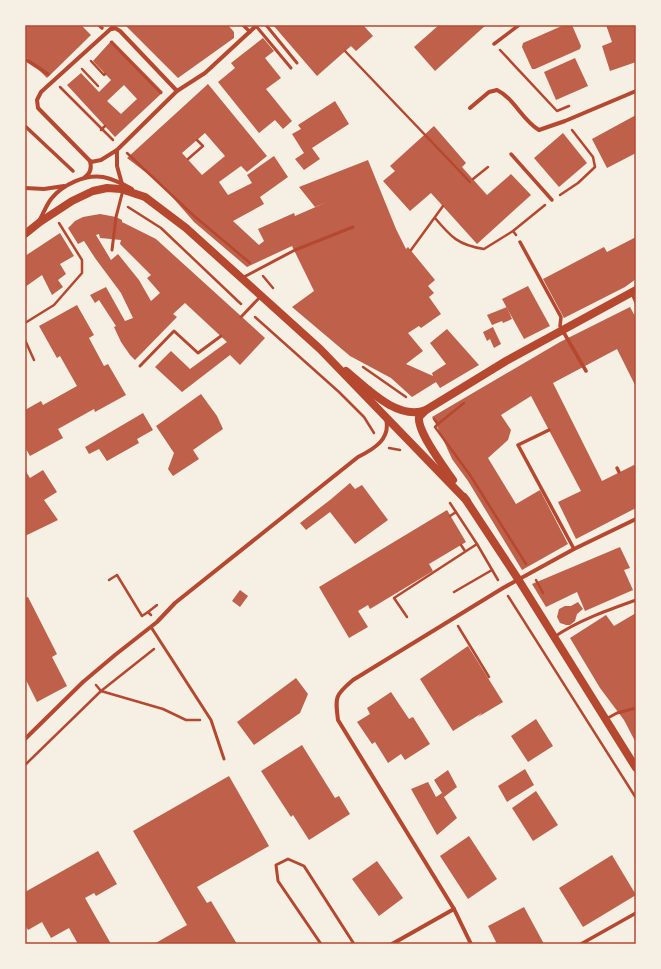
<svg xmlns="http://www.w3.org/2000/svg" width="661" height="969" viewBox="0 0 661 969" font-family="Poppins,sans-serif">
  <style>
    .building { fill: #bf614a; fill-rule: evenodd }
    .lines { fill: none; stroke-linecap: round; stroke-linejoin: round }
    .path { stroke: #b5482f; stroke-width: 2.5 }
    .service { stroke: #b5482f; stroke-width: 3 }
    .pedestrian { stroke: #b5482f; stroke-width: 3.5 }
    .minor { stroke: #b5482f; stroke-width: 4 }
    .secondary { stroke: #b5482f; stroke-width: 8 }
    .neatline { fill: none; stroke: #b5482f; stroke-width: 1.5 }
  </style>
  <rect width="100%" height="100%" fill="#f6efe4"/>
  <!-- building -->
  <g class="building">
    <polygon points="25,25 81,25 91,35 47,78 25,56"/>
    <polygon points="125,25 228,25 234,32 234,38 178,78"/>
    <polygon points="273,25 363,25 373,36 356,51 351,46 317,76"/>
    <polygon points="439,25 486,25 435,71 414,47"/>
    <polygon points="564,25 572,25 581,46 580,49 535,69 532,69 522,47 523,43"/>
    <polygon points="606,25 636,25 636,62 610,71 602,46 612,42"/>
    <polygon points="263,38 274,51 265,58 281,78 266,89 292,121 283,129 275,120 259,133 218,82 235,68 231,63"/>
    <path d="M112,40L163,92L115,137L67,85L81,73L99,92L111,80L93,61ZM124,85L137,99L121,114L107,101Z"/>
    <polygon points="575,58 588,86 556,100 544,72"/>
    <path d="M208,84L267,156L247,172L241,166L219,182L228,195L252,183L247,175L274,156L288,177L260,197L264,204L233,221L259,245L264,241L258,229L294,213L295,216L327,202L315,207L299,187L368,160L396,229L406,249L408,247L435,280L428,286L434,293L429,297L441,314L421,328L419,326L408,333L423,351L406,364L433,376L432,373L446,364L430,343L447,329L479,365L440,388L436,382L412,397L391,378L350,356L292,307L314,291L292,246L247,267L194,222L161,184L127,158ZM205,133L225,156L202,175L182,153Z"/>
    <polygon points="335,101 349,124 312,148 320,159 304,170 295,159 304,153 292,134 301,129 298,125"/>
    <polygon points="636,115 636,153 607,168 592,139"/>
    <polygon points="434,126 466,163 462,167 487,195 511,174 531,195 477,244 431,193 410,211 383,181 395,171 390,166"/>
    <polygon points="563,133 587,163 559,187 534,158"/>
    <path d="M100,214L116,217L122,220V222L156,239L265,338L240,365L230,355L182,392L155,367L171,351L190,369L227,342L185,303L173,314L177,317L135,360L130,355L121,342L114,327L116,326L99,300L95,303L90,295L106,287L125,321L133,318L121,293L95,258L84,241L78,244L68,228L75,221L83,217ZM99,234L100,238L121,240L120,244L151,275L147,278L160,293L151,301L139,280L118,254L111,260L96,235Z"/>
    <polygon points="60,233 74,256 60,264 66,274 58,280 63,287 52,295 42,275 25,287 25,256"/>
    <polygon points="636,237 636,279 625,287 564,318 543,279 604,247 607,252"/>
    <polygon points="528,286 550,326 524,339 502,299"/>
    <polygon points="77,305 94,335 89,338 104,366 108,364 126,395 95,412 94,409 58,429 63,438 30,456 25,447 25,410 41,401 43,405 77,386 60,356 57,358 39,326"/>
    <polygon points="507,307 512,319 503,323 502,321 492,325 487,315"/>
    <polygon points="630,307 636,318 636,387 617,349 553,383 602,481 636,464 636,508 576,539 558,502 581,491 531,396 501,415 511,430 508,440 488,458 516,504 540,490 568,544 522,570 468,481 452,459 437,426 432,417 560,342"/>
    <polygon points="493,327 501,344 494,348 490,339 487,341 483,332"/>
    <polygon points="201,394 217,416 223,429 193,450 199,459 173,476 168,469 174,453 156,426"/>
    <polygon points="143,413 153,430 137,439 139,443 107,461 99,449 89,454 85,447"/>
    <polygon points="25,470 30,478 43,470 57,492 44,500 58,520 25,536"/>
    <polygon points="350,483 355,489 362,485 388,520 355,544 330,512 306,530 300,523 330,500"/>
    <polygon points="447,510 466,542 429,564 433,571 370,609 368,605 358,611 368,627 349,638 319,587"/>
    <polygon points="620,547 630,568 624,570 633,590 585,611 577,592 546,607 532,584"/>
    <polygon points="240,590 248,596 240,607 232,601"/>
    <polygon points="28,597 57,654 52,657 67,686 37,702 25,678 25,668 26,667 25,664 25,598"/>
    <polygon points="578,602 583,609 577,614 575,621 570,625 566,625 560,623 557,617 559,609 565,606 571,606"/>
    <polygon points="636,613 636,743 624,720 600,688 570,638 606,615 614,626"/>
    <polygon points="468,646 503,702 478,717 482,713 453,731 420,679"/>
    <polygon points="296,678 308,694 300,713 254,745 237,722"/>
    <polygon points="391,692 409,719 413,717 430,744 405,760 401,754 388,763 375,742 372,744 357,722 370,714 367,708"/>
    <polygon points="536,719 553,746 528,762 511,736"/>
    <polygon points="302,745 335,798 339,796 350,814 309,840 293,815 291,817 261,771"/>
    <polygon points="525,769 534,785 507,802 498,786"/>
    <polygon points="448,770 457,787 444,797 457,818 437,835 411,789 428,782 436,797 442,793 434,780"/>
    <polygon points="229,776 269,846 197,887 207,903 211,901 237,944 154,944 187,925 133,831"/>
    <polygon points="536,791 558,825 533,841 512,808"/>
    <polygon points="469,836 497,879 468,899 440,856"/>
    <polygon points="98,851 117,884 96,896 94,893 85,898 111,944 78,944 69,928 51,938 42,922 28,930 25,925 25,892"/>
    <polygon points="612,855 636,895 583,927 559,888"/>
    <polygon points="377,861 403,898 379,916 352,879"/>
    <polygon points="524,907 544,944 497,944 488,926"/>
  </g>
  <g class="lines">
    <!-- path -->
    <g class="path">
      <polyline points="111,42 161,93"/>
      <polyline points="500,50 557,111 569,106"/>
      <polyline points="345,51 470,182"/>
      <polyline points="91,61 104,75 105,74"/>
      <polyline points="82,69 98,86"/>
      <polyline points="60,87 113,140"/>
      <polyline points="101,130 105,126"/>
      <polyline points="127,153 193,215 250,263"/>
      <polyline points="188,159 203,146 197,140"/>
      <polyline points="473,179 488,167"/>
      <polyline points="560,195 578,183 595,167 593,157 572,130"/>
      <polyline points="128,207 161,228 241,304"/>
      <path d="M435,218C451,237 458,245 484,249L513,231"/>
      <polyline points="516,235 513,231 545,205"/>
      <polyline points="411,250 443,206"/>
      <polyline points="263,276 273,288"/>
      <polyline points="255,317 339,392 364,417 374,433"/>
      <polyline points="25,323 54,305 82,273 82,260 59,223"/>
      <polyline points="25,340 34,360"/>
      <polyline points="363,367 406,397"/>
      <polyline points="434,419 438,424 435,427 470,475 526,564"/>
      <polyline points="438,424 464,403"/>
      <polyline points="389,448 400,450"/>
      <polyline points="450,503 477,544 498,580"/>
      <polyline points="450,516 456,512"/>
      <polyline points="461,545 465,551"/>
      <polyline points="109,580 117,575 142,616 148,612"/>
      <polyline points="536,580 543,593"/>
      <polyline points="454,592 492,570"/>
      <polyline points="508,596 636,798"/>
      <polyline points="151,615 148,612 157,605"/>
      <polyline points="407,617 394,598 477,544"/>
      <polyline points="458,626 489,677"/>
      <polyline points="96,685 101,691 163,709 186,720 200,720"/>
      <polyline points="25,765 101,691 154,649"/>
    </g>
    <!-- service -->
    <g class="service">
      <polyline points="266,25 297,63"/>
      <polyline points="256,26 291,68"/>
      <polyline points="112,250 116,217 123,190"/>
      <polyline points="242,278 295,250 353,227"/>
      <polyline points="632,294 636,303"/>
      <polyline points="241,317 261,296"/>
      <polyline points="140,366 174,331 198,353 221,336"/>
      <polyline points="151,627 211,720 224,759"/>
      <path d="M554,637C579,620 608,610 636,600"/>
      <polyline points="606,719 617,713 636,708"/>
      <polyline points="321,944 278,881 276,865 288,859 304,866 354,944"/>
    </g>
    <!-- pedestrian -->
    <g class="pedestrian">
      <polyline points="99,25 102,28"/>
      <polyline points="243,25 250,32"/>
      <polyline points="494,44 519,25"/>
      <polyline points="25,59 48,74"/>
      <polyline points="25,126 73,171"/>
      <polyline points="511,154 552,200"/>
      <polyline points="520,242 561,317 560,326 586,371"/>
      <polyline points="549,430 518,445 574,549"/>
      <polyline points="617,468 619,472"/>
      <polyline points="581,944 636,913"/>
    </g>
    <!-- minor -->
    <g class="minor">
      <polyline points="115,25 41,92 37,100 38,108 91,162 101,160 117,150 177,91 205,73 257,25"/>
      <polyline points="112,29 115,28 120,31 177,91"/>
      <path d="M470,108L489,92L497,90C515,99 522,120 539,130L565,121L636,91"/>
      <polyline points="117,150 117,166 122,184"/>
      <path d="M84,178C90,174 92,168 90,161"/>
      <polyline points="25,188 44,189 64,186"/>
      <path d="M39,221C43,214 46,206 51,199C62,185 85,174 103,177C114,179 123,184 132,189"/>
      <path d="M25,739L83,682L115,655L157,622L175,603L358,457C374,449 391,439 386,419"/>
      <polyline points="392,944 454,909"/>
      <path d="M471,944L454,909L338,720C335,697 335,695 353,680L503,588L574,549L636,519"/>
    </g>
    <!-- secondary -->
    <g class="secondary">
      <polyline points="25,234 40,222 72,201 93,191 107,188 121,189 145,197 186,228 320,349 467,501"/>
      <path d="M346,371C367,388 397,421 426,410L506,361L636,290"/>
      <path d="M426,410L419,417C417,432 444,467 453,480"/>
      <polyline points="464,497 518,579 636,768"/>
    </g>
  </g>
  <!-- border -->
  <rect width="661" height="969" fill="none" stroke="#f6efe4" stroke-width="52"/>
  <rect x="26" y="26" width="609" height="917" class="neatline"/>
</svg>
